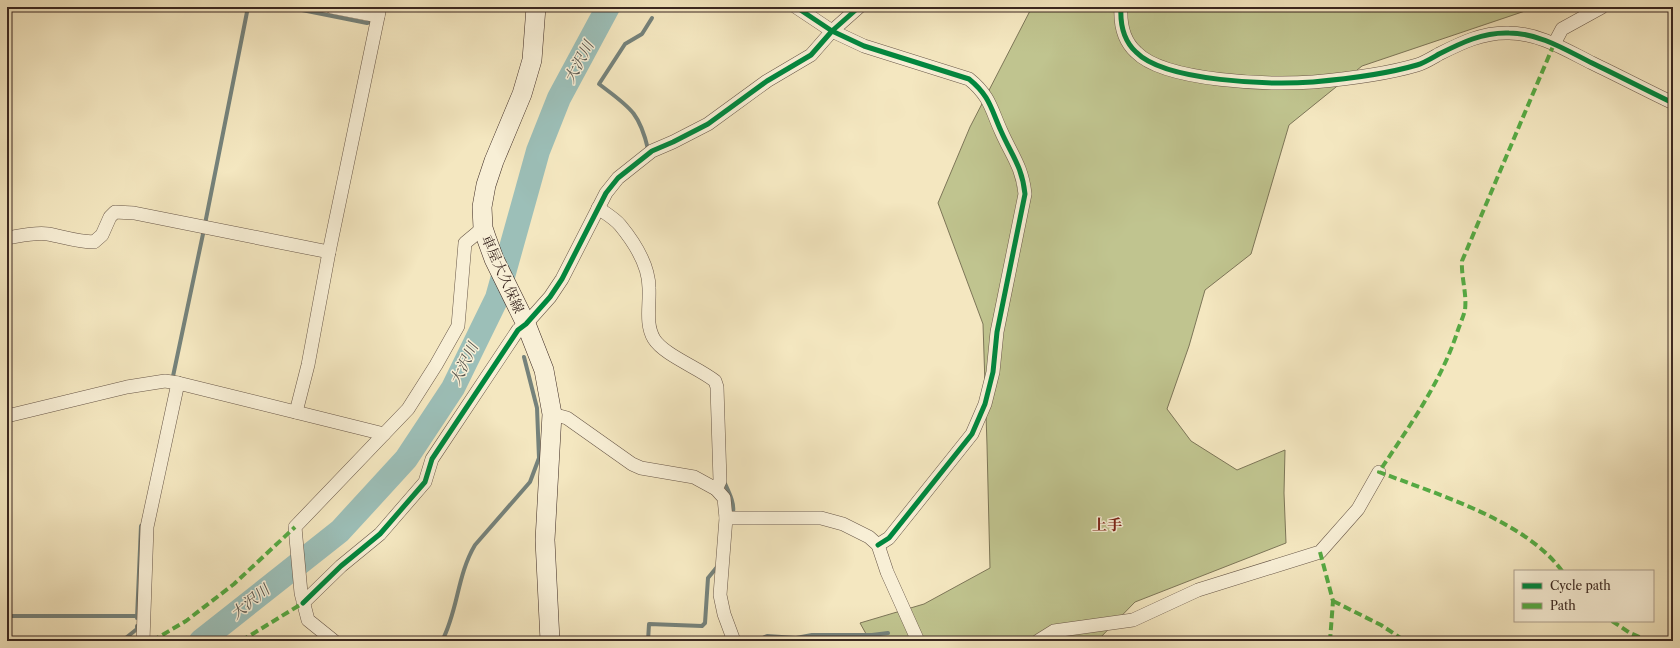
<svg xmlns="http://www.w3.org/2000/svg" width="1680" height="648" viewBox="0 0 1680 648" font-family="'Libre Caslon Text','Noto Serif JP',serif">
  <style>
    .green { fill: #c0c48f; stroke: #7d7658 }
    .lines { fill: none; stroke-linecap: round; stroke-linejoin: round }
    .stream { stroke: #75827b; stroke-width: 4 }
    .river { stroke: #9cbfb8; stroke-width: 24 }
    .street-casing { stroke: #685748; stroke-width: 14 }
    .secondary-casing { stroke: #3a2720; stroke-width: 20 }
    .street { stroke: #f8efd6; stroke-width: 13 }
    .secondary { stroke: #f8efd6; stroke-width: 19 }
    .quiet { stroke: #55aa43; stroke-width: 4; stroke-dasharray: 8 4; stroke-linecap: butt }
    .cycleway-casing { stroke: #f8efd6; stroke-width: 8 }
    .cycleway { stroke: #00873e; stroke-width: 5 }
    .labels { text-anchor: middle; stroke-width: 3; stroke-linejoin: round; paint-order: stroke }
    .street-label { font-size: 14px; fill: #3a2720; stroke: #f8efd6 }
    .water-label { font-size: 15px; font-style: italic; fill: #57554e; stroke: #f8efd6 }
    .neighbourhood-label { font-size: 15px; font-weight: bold; fill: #7a1f14; stroke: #f8efd6 }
  </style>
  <rect width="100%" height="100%" fill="#f4e7c0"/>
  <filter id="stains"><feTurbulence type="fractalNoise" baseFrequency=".005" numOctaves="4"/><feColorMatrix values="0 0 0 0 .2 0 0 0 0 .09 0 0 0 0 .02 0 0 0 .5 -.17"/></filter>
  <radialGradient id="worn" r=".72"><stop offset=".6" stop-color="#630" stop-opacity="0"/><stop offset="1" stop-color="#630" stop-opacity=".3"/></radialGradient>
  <!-- green -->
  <polygon class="green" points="1032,7 1531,7 1531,9 1362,66 1289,125 1251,254 1205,290 1189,346 1167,409 1191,441 1237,470 1285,450 1284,493 1286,543 1135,602 1097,641 870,641 860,623 924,604 990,568 987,445 983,324 938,203 970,127"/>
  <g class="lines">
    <!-- stream -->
    <g class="stream">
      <polyline points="287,7 367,23 370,22 373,7"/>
      <path d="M648,149C639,111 629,107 599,84L625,44L642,34L652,18"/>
      <polyline points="172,381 203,234 248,7"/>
      <path d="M723,479C727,489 735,502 733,512"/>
      <polyline points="7,616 137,616"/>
      <polyline points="137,618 141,526"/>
      <polyline points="122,641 137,629 137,626"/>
      <path d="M442,641C458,611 457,575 475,545L530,482L539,458L537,408L524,357"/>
      <polyline points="648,641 649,624 702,626 705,623 708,578 717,567"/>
      <polyline points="756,641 767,636 796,638 812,635 872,635 888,633"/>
    </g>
    <!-- river -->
    <polyline class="river" points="201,641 340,531 406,459 453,388 497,298 538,151 559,98 608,7"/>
    <defs>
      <g id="street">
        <polyline points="332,7 378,16"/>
        <path d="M796,7L832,31L864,46L969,79C990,96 991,109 1001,131C1012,156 1022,166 1025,194L997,332L993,372L985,404L972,434L889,538L878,545"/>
        <path d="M1121,7C1120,24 1123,40 1136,52C1165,82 1272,85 1313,82C1347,79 1383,75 1417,65C1424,63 1432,58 1439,54C1461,43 1483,32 1509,33C1539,33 1566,50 1592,63C1619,76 1646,90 1673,103"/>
        <polyline points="1554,44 1562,29 1602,7"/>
        <path d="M598,208C605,213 614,218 620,225C634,242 649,266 649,288C650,305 645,324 654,339C664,355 699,368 715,381L717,387L720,481L716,489"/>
        <path d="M7,238C20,236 35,232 48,234C64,237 78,242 94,242L102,235L110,217L115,212L134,213L329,252"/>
        <polyline points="296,412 308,365 329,252 380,7"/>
        <polyline points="552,414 567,418 632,464 641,468 694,477 716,489 724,498 726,518 720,595 724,614 734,641"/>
        <polyline points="7,416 127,387 165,381 178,383 384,434"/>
        <polyline points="726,518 821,518 843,524 869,537 878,545 887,572 918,641"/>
        <polyline points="303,603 341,566 380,534 425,482 432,459 518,330 526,324 550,297 562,279 606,193 618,178 652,151 673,142 708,124 767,81 811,55 832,31 859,7"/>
        <polyline points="143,641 147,527 178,383"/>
        <polyline points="334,641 308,620 301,593 295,527 408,409 436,365 458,326 465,243 483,228"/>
        <polyline points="1038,641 1054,631 1133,620 1198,590 1320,552 1358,509 1379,472"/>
      </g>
      <polyline id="secondary" points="536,7 532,60 522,94 494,161 486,185 482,207 483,228 486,237 494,259 526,324 544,370 552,414 545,540 550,641"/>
    </defs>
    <!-- street casing -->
    <use href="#street" class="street-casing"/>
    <!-- secondary casing -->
    <use href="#secondary" class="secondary-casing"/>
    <!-- street -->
    <use href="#street" class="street"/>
    <!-- secondary -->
    <use href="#secondary" class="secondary"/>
    <!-- quiet -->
    <g class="quiet">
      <path d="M1554,44L1462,261C1461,277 1467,293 1465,310C1463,318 1459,326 1457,333C1440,384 1408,428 1379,472C1436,494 1525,520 1562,571"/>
      <polyline points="1320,552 1333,601 1330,641"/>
      <polyline points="1333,601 1381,625 1405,641"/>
      <polyline points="1612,621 1630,633 1649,641"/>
      <polyline points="152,641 186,621 234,584 295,527"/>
      <polyline points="241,641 303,603"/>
    </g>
    <defs>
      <g id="cycleway">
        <path d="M796,7L832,31L864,46L969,79C990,96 991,109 1001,131C1012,156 1022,166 1025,194L997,332L993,372L985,404L972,434L889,538L878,545"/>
        <path d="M1121,7C1120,24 1123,40 1136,52C1165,82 1272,85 1313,82C1347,79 1383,75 1417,65C1424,63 1432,58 1439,54C1461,43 1483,32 1509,33C1539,33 1566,50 1592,63C1619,76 1646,90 1673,103"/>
        <polyline points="303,603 341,566 380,534 425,482 432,459 518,330 526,324 550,297 562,279 606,193 618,178 652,151 673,142 708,124 767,81 811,55 832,31 859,7"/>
      </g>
    </defs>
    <!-- cycleway casing -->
    <use href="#cycleway" class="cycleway-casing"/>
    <!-- cycleway -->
    <use href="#cycleway" class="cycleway"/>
  </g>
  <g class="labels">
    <!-- street labels -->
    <g class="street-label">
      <text transform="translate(503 274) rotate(66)" y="5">車屋大久保線</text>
    </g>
    <!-- water labels -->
    <g class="water-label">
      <text transform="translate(579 62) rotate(-62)" y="5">大沢川</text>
      <text transform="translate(464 364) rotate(-64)" y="5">大沢川</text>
      <text transform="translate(250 602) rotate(-39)" y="5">大沢川</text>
    </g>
    <!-- neighbourhood labels -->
    <g class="neighbourhood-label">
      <text x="1107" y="530">上手</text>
    </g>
  </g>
  <!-- margin -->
  <rect width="1680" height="648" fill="none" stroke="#f4e7c0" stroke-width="24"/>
  <rect x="8" y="8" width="1664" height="632" fill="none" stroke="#3a2720" stroke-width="2"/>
  <rect x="12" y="12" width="1656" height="624" fill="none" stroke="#3a2720"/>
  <!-- legend -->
  <rect x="1514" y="570" width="140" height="52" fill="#f8efd6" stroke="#ac9f8d"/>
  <rect x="1522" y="583" width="20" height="6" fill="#00873e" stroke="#ac9f8d"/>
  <text x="1550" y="590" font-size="12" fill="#3a2720">Cycle path</text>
  <rect x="1522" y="603" width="20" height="6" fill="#55aa43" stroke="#ac9f8d"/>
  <text x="1550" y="610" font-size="12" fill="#3a2720">Path</text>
  <rect width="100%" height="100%" filter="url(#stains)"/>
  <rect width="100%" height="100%" fill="url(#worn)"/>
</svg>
